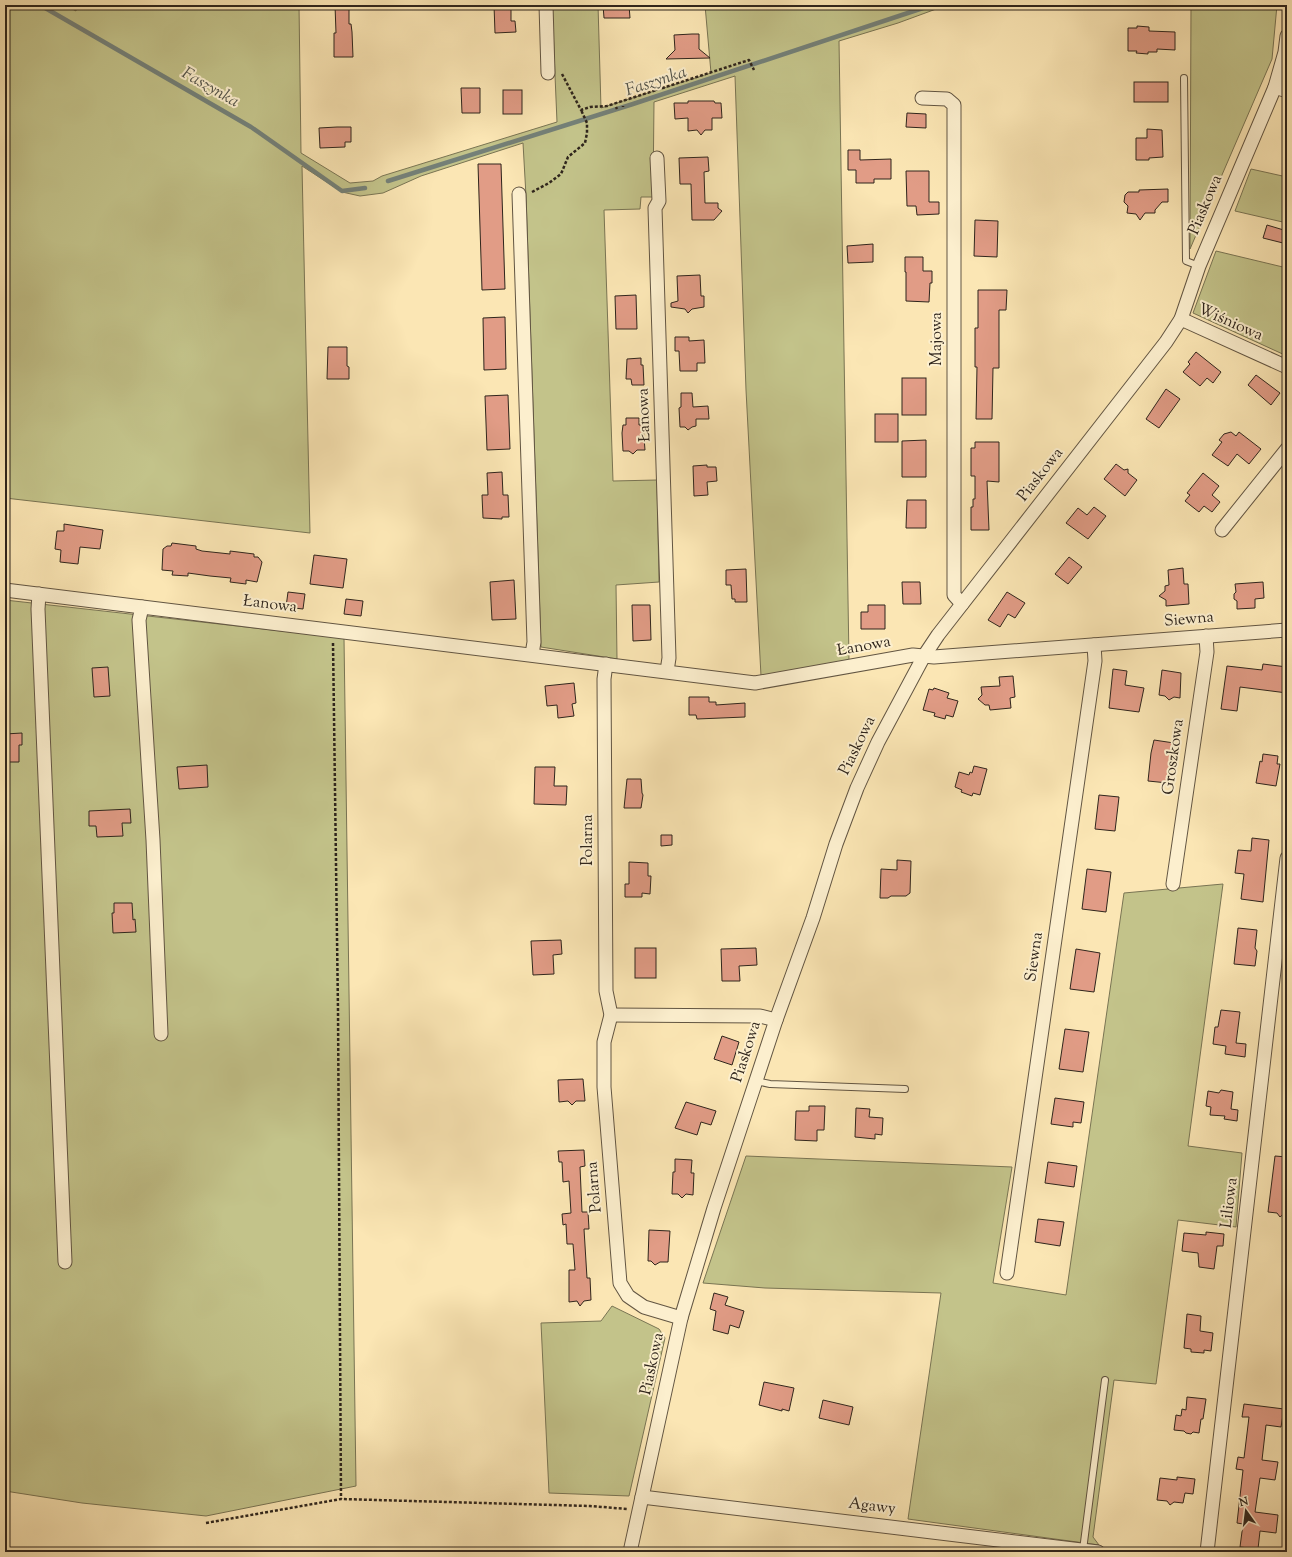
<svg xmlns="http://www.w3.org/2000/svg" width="1292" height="1557" font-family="'Sorts Mill Goudy',serif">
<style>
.green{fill:#c3c38a;stroke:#797453}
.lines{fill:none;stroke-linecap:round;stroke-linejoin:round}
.stream{stroke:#748078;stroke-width:4.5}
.building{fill:#e19c86;stroke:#2f251c}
.lane-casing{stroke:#625542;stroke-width:8}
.street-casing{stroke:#625542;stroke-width:15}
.path{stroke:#2f251c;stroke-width:2.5;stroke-dasharray:3 2;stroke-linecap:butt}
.lane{stroke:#fcefce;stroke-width:6}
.street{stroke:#fcefce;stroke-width:13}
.labels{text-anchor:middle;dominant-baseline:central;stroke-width:4;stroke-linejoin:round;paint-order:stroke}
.street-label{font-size:16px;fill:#2f251c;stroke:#fcefce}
.water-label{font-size:17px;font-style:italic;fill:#52534a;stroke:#fcefce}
</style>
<rect width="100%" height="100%" fill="#fbe6b4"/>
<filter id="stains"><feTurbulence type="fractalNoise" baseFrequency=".005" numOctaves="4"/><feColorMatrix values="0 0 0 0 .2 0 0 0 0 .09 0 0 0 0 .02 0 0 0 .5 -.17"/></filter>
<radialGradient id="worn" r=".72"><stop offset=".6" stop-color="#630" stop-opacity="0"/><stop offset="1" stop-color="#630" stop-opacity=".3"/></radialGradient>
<g class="green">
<polygon points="5,5 65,5 76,11 76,5 299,5 301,153 350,183 373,181 382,176 557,122 552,5 598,5 601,108 711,73 705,5 947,5 898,23 839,41 849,661 761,676 746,390 735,76 654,102 653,197 641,197 640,209 604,210 613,481 657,480 659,582 616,585 617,659 541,647 526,196 523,143 421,176 383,193 360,196 342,192 302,166 310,533 5,498"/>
<polygon points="1191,5 1277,5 1272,59 1190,249"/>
<polygon points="1251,169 1287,177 1287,223 1235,211"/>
<polygon points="1216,251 1287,268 1287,356 1193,313"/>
<polygon points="5,600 344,638 356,1486 206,1516 82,1503 5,1491"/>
<polygon points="1223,884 1188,1146 1242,1153 1236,1227 1178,1220 1156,1384 1114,1380 1093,1537 1099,1545 908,1519 941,1293 765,1288 703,1283 746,1156 1012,1167 993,1283 1066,1295 1124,893"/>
<polygon points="612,1306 659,1329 665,1338 629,1496 549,1493 541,1323 601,1321"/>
</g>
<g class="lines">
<g class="stream">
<polyline points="40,5 251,127 342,191 365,188"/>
<polyline points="388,181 633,104 932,5"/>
</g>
</g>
<g class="building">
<polygon points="335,5 349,5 349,24 351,24 352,32 353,57 334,57 334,33 336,33"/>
<polygon points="494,5 511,5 511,21 515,21 516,32 495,33"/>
<polygon points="603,5 629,5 630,18 604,18"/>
<polygon points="1137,26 1149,27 1149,31 1175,32 1175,50 1157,49 1157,52 1148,52 1148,54 1136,53 1137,51 1128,51 1128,28 1137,28"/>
<polygon points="692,34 699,34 699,49 710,58 666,59 675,50 674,35"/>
<rect x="1134" y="82" width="34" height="20"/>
<polygon points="461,88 480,88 480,113 462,113"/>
<rect x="503" y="90" width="19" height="24"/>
<polygon points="688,101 714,101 715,103 721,103 722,118 712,118 712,130 705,130 701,135 697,130 688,131 688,118 675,119 674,103 688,103"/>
<polygon points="907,113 926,114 926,128 906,127"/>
<polygon points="337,127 351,127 351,142 345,142 345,147 320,148 319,128"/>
<polygon points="1147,129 1162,130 1163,157 1149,158 1149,160 1136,160 1136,138 1147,138"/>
<polygon points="848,150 860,150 860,160 891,159 891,179 874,179 874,183 856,183 856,170 848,170"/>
<polygon points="708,157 709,171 704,172 705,203 718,203 718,208 722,211 714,220 692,220 691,184 680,184 679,158"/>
<polygon points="478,164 501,164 505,289 482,290"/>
<polygon points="906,171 929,171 929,202 939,202 939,214 917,215 916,206 907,206"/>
<polygon points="1168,189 1168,202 1162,202 1155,210 1155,213 1145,213 1140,220 1136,214 1127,213 1128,206 1124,202 1125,195 1128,192 1139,192 1139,190"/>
<polygon points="975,220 998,221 997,257 974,256"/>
<polygon points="1267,225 1287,231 1287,244 1263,238"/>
<polygon points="873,244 873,262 848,263 847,246"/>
<polygon points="905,257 923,257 923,271 932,271 932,283 930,283 929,302 906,301 906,272 905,272"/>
<polygon points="700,275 701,296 704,296 704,307 692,309 688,313 685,309 671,307 671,303 678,301 677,276"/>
<polygon points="978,290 1007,290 1006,310 999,310 999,368 993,368 992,419 976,419 977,367 975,367 975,328 978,328"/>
<polygon points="636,295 637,329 616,329 615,296"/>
<polygon points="505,317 506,369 484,370 483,318"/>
<polygon points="675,337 689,337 689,341 704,340 705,363 697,363 697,371 680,371 679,351 675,351"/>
<polygon points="328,347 347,347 347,366 349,367 349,379 327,379"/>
<polygon points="1196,352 1221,372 1213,383 1207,378 1200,386 1183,372 1190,364 1188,362"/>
<polygon points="641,358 641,365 643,365 644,385 632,385 631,379 626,379 627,359"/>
<polygon points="1256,375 1280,393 1271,405 1248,385"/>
<rect x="902" y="378" width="24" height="37"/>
<polygon points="1166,389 1180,399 1159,428 1146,419"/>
<polygon points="681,393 692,393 693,407 708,406 709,419 696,419 696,426 692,427 688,430 685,427 680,427 679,408 681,407"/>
<polygon points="508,395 510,449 487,450 485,396"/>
<rect x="875" y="414" width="23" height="28"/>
<polygon points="626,418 639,418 639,425 643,425 645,450 637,450 633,454 629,451 623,451 622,433 623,425 626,425"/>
<polygon points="1231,432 1236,436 1239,432 1261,449 1249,464 1237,454 1228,466 1212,455 1222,442 1219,440 1224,434"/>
<polygon points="926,440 926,477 902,477 902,441"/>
<polygon points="975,442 999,442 999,482 987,481 989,530 971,530 971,507 973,507 973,499 975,499 975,476 971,476 971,448 975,448"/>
<polygon points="1116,464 1124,470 1128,469 1128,473 1137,480 1125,496 1104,479"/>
<polygon points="707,465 707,467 716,467 717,481 707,482 708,495 694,496 693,466"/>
<polygon points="502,472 503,495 508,495 509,517 502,517 502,519 483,518 482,495 488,495 487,473"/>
<polygon points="1203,473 1219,486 1212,495 1220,502 1212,512 1204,506 1199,512 1185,501 1190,495 1187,493"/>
<polygon points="907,500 926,500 926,528 906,528"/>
<polygon points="1094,507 1106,516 1088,539 1066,523 1078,508 1087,515"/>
<polygon points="64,524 103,530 100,549 80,547 78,564 60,562 61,550 55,549 57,531 64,531"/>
<polygon points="172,543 196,546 196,549 202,551 230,554 230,551 254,554 254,557 258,557 262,562 257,582 246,580 246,584 230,582 231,578 210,576 188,573 188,576 172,575 173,571 162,570 163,549 167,546 171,546"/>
<polygon points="314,555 347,559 343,588 310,584"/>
<polygon points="1069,557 1082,567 1068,584 1055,574"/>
<polygon points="1183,568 1184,584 1188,584 1189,604 1166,606 1166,600 1159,596 1165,591 1165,586 1169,585 1168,570"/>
<polygon points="746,569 747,602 735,602 735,599 732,599 731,585 726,585 726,570"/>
<polygon points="514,580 516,619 492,620 490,582"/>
<polygon points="902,582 920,582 921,604 903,604"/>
<polygon points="1263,582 1264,598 1255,599 1255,608 1237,609 1237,601 1234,599 1234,594 1236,592 1235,584"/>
<polygon points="288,592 305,594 303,609 286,607"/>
<polygon points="1007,592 1025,603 1015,618 1008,614 1000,627 988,620"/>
<polygon points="346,599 363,601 361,616 344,614"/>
<polygon points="632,605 650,605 651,640 633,641"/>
<polygon points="868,605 885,605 885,629 861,629 861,612 868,612"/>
<polygon points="1263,664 1287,667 1287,693 1240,687 1237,711 1221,709 1227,666 1262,670"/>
<polygon points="108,667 110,696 94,697 92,668"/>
<polygon points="1113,669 1127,671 1125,685 1144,688 1139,712 1109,708"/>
<polygon points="1162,670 1181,673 1180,698 1174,697 1169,700 1165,696 1159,695"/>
<polygon points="1013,676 1015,697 1010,698 1011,708 990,710 989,705 985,705 978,699 982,695 981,687 1000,686 999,677"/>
<polygon points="574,683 576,703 572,704 574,716 558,718 557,705 547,706 545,686"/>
<polygon points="934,688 949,693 947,698 958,701 953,717 946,715 945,719 934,716 935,713 923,710 929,689 933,690"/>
<polygon points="689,697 709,697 709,702 716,702 716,705 745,703 745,717 697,719 696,715 689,715"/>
<polygon points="22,733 22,745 19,745 19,762 5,762 5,734"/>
<polygon points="1154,740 1174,743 1168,783 1148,781 1151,753"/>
<polygon points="1263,754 1278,756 1277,764 1280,764 1276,786 1256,783 1260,761 1262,762"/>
<polygon points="207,765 208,787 179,789 177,767"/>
<polygon points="974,766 987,769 980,795 973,793 972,796 961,792 962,790 955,787 959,772 969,775 970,772 972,773"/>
<polygon points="535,767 555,767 554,786 567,786 566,805 534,804"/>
<polygon points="627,779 641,779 642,793 643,795 641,808 624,808"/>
<polygon points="1099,795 1119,797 1115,831 1095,829"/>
<polygon points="130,809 131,823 122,823 123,836 97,837 96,826 89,826 89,811"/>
<polygon points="661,835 672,835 672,845 661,846"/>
<polygon points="1252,838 1269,840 1263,902 1241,899 1244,874 1235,873 1238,850 1251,851"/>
<polygon points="897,860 911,861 910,893 906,896 891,896 888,898 880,898 881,869 897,870"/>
<polygon points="629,862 648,863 648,876 651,876 650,894 642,893 642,897 625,897 625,884 629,884"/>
<polygon points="1087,869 1111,872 1106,912 1082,909"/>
<polygon points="114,903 132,903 133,920 135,919 136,932 113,933 112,913 114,913"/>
<polygon points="1238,928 1257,930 1255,948 1257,951 1255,966 1234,964"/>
<polygon points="561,940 562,954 553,955 554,974 533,975 531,941"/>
<rect x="635" y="948" width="21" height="30"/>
<polygon points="756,948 757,965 739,966 740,981 722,981 721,949"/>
<polygon points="1076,949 1100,953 1094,992 1070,989"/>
<polygon points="1221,1010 1240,1012 1236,1043 1246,1044 1245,1057 1225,1054 1226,1046 1213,1044 1215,1027 1218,1027"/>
<polygon points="1065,1029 1089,1032 1083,1072 1059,1069"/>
<polygon points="722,1036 739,1042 732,1065 714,1059"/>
<polygon points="583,1079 585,1101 576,1101 572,1105 568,1101 559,1102 558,1080"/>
<polygon points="1221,1090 1233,1092 1231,1109 1238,1110 1237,1121 1224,1119 1225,1116 1210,1115 1211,1107 1206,1106 1208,1091 1219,1093"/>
<polygon points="1055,1098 1084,1102 1081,1123 1073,1122 1073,1127 1051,1124"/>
<polygon points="686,1102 716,1111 711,1125 701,1122 697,1135 675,1128"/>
<polygon points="809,1106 825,1106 824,1130 817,1130 817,1141 795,1140 796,1111 809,1111"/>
<polygon points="856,1108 870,1109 869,1117 883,1118 882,1135 875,1134 875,1139 855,1137"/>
<polygon points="584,1150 585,1166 580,1167 582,1212 588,1212 589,1229 584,1229 587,1278 590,1278 591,1300 584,1301 580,1306 577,1301 569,1302 569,1270 575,1270 573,1244 567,1244 566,1224 563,1225 562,1214 571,1213 569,1181 563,1182 562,1162 559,1162 558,1151"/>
<polygon points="1275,1156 1287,1157 1287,1211 1280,1217 1277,1213 1268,1212"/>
<polygon points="675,1159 692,1160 691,1173 694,1173 693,1195 686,1194 682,1198 678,1194 672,1194 673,1172 675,1172"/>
<polygon points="1048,1162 1077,1166 1074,1187 1045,1183"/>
<polygon points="1038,1219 1064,1222 1060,1246 1035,1242"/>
<polygon points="649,1230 670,1231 668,1262 660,1262 655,1265 651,1261 648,1261"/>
<polygon points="1206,1232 1224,1234 1223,1246 1217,1246 1214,1269 1199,1267 1198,1253 1182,1251 1184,1233 1206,1235"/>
<polygon points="714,1293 728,1297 725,1305 744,1311 739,1328 730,1325 728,1334 713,1330 716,1311 710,1309"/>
<polygon points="1187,1314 1201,1316 1200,1331 1213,1333 1211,1351 1204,1350 1204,1353 1191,1352 1191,1349 1184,1348"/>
<polygon points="764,1382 794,1388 789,1411 782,1409 782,1411 759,1405"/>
<polygon points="1187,1397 1206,1399 1203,1419 1201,1419 1199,1433 1193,1432 1191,1434 1186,1433 1184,1431 1174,1430 1176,1415 1181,1416 1182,1409 1186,1410"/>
<polygon points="823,1400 853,1407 849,1425 819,1418"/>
<polygon points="1244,1404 1284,1409 1281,1427 1266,1425 1262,1460 1278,1462 1275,1480 1260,1478 1255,1512 1278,1515 1276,1533 1260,1531 1258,1549 1240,1547 1243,1524 1237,1523 1243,1470 1236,1469 1238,1457 1244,1458 1249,1417 1242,1417"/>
<polygon points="1177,1477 1195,1479 1193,1494 1185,1493 1183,1503 1174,1502 1170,1505 1167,1501 1157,1500 1160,1478 1177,1480"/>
</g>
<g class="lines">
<defs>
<g id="lane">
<polyline points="1184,78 1186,261 1199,266"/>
<polyline points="756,1081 770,1084 905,1089"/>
<polyline points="1083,1550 1105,1380"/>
</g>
<g id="street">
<polyline points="546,5 548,73"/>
<polyline points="1275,87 1287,91"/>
<polyline points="922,98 947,99 954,105 954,595 962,604"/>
<polyline points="657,158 659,201 655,208 669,658 667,671"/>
<polyline points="519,194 534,642 532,654"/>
<polyline points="1181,319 1287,367"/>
<polyline points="1222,530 1287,449"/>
<polyline points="5,590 755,683 913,655 934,657 1287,630"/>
<polyline points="39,594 38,609 65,1262"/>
<polyline points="142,607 139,620 153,840 161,1034"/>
<polyline points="606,664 604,679 606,991 611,1015 604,1042 604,1087 620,1283 628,1296 644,1307 681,1318"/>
<polyline points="1173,884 1207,652 1206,636"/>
<polyline points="611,1015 760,1016 776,1020"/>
<polyline points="1007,1273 1095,661 1094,645"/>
<polyline points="642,1497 1098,1552"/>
<polyline points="630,1552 681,1318 714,1208 776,1020 813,918 836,844 857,788 878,742 924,656 938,635 1166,342 1181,319 1199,266 1275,87 1285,52 1287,36"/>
<polyline points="1207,1552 1287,858"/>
</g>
</defs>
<use href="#lane" class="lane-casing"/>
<use href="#street" class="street-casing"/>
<g class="path">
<polyline points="562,74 581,110 590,107 607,106 749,60 754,70"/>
<polyline points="623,106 623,107"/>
<polyline points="616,107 617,109"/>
<polyline points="532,192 549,183 561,174 568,157 585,143 587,133 587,123 581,110"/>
<polyline points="333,643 338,1010 341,1499"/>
<polyline points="206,1523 341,1499 590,1506 627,1509"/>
</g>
<use href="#lane" class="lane"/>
<use href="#street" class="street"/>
</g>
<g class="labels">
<g class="street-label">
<text transform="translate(1206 205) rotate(-67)">Piaskowa</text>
<text transform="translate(1230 323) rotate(24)">Wiśniowa</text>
<text transform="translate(937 339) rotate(-90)">Majowa</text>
<text transform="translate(645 415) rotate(-92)">Łanowa</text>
<text transform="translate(1041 475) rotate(-52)">Piaskowa</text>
<text transform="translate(270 605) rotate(7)">Łanowa</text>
<text transform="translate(1189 620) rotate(-5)">Siewna</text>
<text transform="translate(864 647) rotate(-10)">Łanowa</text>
<text transform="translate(858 746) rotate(-64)">Piaskowa</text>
<text transform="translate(1174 757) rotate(-82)">Groszkowa</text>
<text transform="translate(588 840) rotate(-90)">Polarna</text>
<text transform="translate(1035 957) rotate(-82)">Siewna</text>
<text transform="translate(747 1052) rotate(-72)">Piaskowa</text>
<text transform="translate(595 1187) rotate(-95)">Polarna</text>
<text transform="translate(1230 1203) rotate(-83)">Liliowa</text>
<text transform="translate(653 1364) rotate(-78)">Piaskowa</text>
<text transform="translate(872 1507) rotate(7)">Agawy</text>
</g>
<g class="water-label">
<text transform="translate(656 82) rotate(-18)">Faszynka</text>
<text transform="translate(210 88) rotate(30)">Faszynka</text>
</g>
</g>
<rect width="1292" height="1557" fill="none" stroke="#fbe6b4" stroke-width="20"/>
<rect x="6" y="6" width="1280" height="1545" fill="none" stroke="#2f251c" stroke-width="2"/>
<rect x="10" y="10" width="1272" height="1537" fill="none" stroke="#2f251c"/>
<g transform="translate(1246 1511) rotate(346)" stroke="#fcefce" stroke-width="3" paint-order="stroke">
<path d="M0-3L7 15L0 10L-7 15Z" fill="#2f251c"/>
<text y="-6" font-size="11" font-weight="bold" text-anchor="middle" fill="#2f251c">N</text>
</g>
<rect width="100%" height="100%" filter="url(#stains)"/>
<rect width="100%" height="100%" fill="url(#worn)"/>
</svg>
